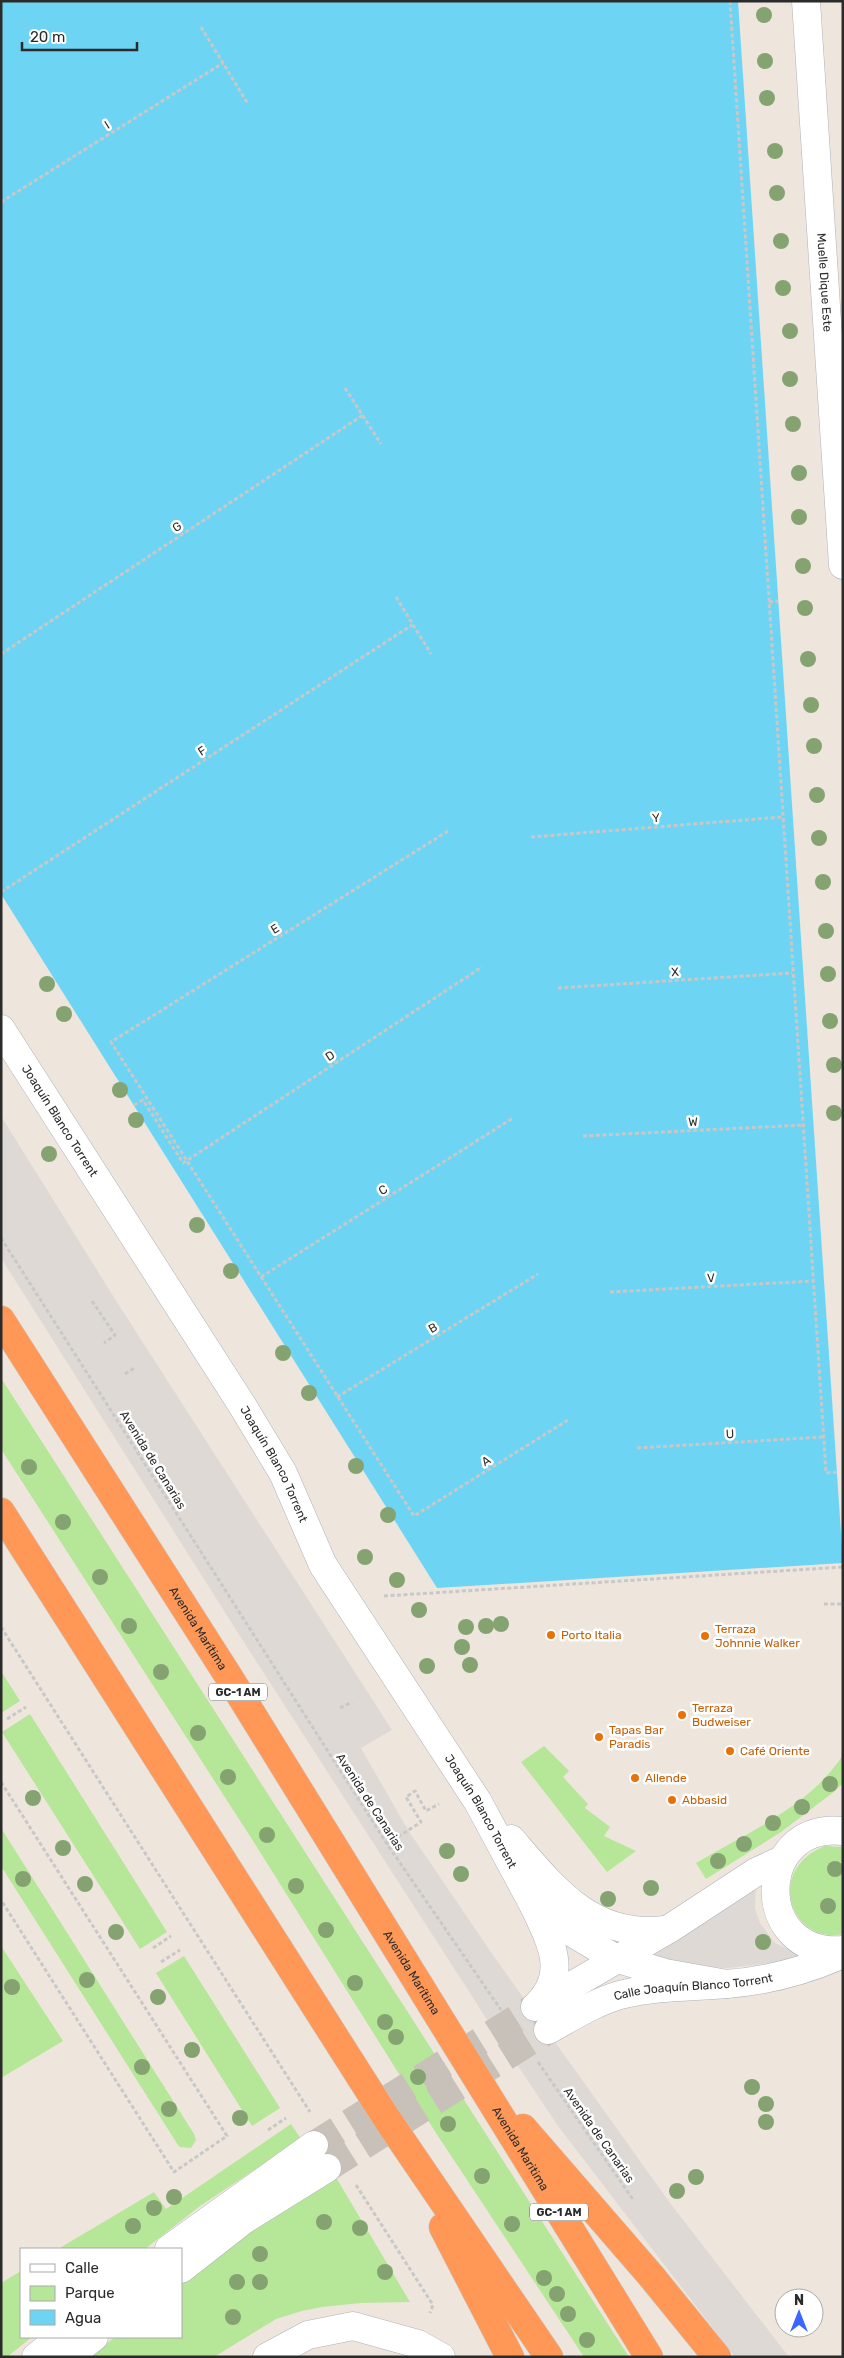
<svg xmlns="http://www.w3.org/2000/svg" width="844" height="2358" font-family="Rubik,sans-serif">
<style>
.green{fill:#b6e698}
.plaza{fill:#ded9d4}
.water{fill:#6dd5f3}
.lines{fill:none;stroke-linecap:round;stroke-linejoin:round}
.minor-tunnel{stroke:#c7c1b9;stroke-width:28;stroke-dasharray:28 14;stroke-linecap:butt}
.minor-casing{stroke:#adb1bb;stroke-width:29}
.highway-casing{stroke:#c8c8c8;stroke-width:29}
.path{stroke:#c8c8c8;stroke-width:3;stroke-dasharray:4 2.5;stroke-linecap:butt}
.minor{stroke:#fff;stroke-width:28}
.highway{stroke:#ff9857;stroke-width:28}
.tree{fill:#84a371}
.food-dot{fill:#e8710a;stroke:#fff;stroke-width:2}
.labels{text-anchor:middle;dominant-baseline:central;stroke-width:5;stroke-linejoin:round;paint-order:stroke}
.shield{fill:#fff;stroke:#6b6b6b;stroke-width:1}
.shield-label{font-size:11px;font-weight:bold;fill:#2b2b2b}
.street-label{font-size:12px;fill:#2b2b2b;stroke:#fff}
.food-label{font-size:12px;fill:#c56008;stroke:#fff;text-anchor:start}
</style>
<rect width="100%" height="100%" fill="#eee6dd"/>
<g class="green">
<polygon points="1,1378 629,2357 584,2357 436,2133 255,1844 1,1449"/>
<polygon points="1,1671 20,1701 1,1713"/>
<polygon points="30,1714 167,1932 140,1949 2,1732"/>
<polygon points="544,1746 569,1771 563,1777 588,1804 585,1808 610,1827 604,1836 636,1851 607,1872 521,1762"/>
<path d="M 843,1755 L 843,1783 L 835,1791 L 781,1832 L 706,1879 L 696,1863 C 747,1833 810,1806 843,1755 Z"/>
<polygon points="1,1828 194,2134 196,2140 191,2148 180,2147 178,2145 1,1866"/>
<path d="M 825,1846 L 843,1847 L 843,1934 C 791,1945 764,1870 825,1846 Z"/>
<polygon points="1,1946 63,2041 1,2078"/>
<polygon points="184,1956 280,2108 252,2126 156,1973"/>
<polygon points="291,2124 301,2139 200,2206 145,2249 58,2249 154,2192 166,2209"/>
<polygon points="334,2174 410,2302 361,2303 322,2307 302,2311 276,2319 214,2357 90,2357 115,2337 181,2337 181,2282 231,2242"/>
<polygon points="21,2271 21,2337 32,2337 7,2357 1,2357 1,2283"/>
</g>
<g class="plaza">
<polygon points="1,1116 115,1299 392,1730 361,1748 408,1830 495,1958 670,2203 789,2357 735,2357 558,2126 486,2018 245,1644 1,1258"/>
<polygon points="756,1881 755,1909 760,1923 775,1943 800,1955 790,1960 778,1962 728,1968 700,1967 640,1955"/>
</g>
<polygon class="water" points="1,1 738,1 843,1563 437,1588 1,894"/>
<g class="lines">
<g class="minor-tunnel">
<polyline points="314,2145 535,2007"/>
<polyline points="327,2168 548,2030"/>
</g>
<defs>
<g id="minor">
<path id="s1" d="M 806,1 L 843,565"/>
<path id="s2" d="M 1,1029 L 242,1405 L 283,1473 L 323,1565 L 478,1802 L 534,1906 L 552,1921 L 615,1958 L 665,1973 L 727,1984"/>
<path d="M 843,1831 C 753,1822 753,1958 843,1950"/>
<path d="M 511,1839 C 554,1889 592,1939 665,1930"/>
<path d="M 534,1906 C 550,1941 569,1972 538,2004"/>
<polyline points="535,2007 669,1929 756,1872 782,1860"/>
<path id="s3" d="M 548,2030 C 570,2018 595,2002 620,1995 C 655,1986 690,1987 726,1984 C 767,1981 805,1971 843,1954"/>
<polyline points="169,2249 314,2145"/>
<polyline points="181,2269 245,2219 327,2168"/>
<polyline points="36,2357 61,2337"/>
<polyline points="68,2357 94,2337"/>
<polyline points="267,2357 308,2335 353,2326 418,2344 441,2357"/>
</g>
<g id="highway">
<path id="s4" d="M 1,1320 L 229,1677 L 649,2357"/>
<polyline points="1,1512 387,2119 549,2357"/>
<polyline points="523,2128 652,2277 717,2357"/>
<polyline points="443,2227 510,2357"/>
</g>
</defs>
<use href="#minor" class="minor-casing"/>
<use href="#highway" class="highway-casing"/>
<g class="path">
<polyline points="730,1 826,1473 837,1472"/>
<polyline points="201,27 248,104"/>
<polyline points="1,202 223,63"/>
<polyline points="345,388 381,444"/>
<polyline points="396,597 431,654"/>
<polyline points="769,602 778,601"/>
<polyline points="1,654 363,415"/>
<polyline points="448,831 111,1042 414,1516 568,1420"/>
<polyline points="531,837 782,817"/>
<polyline points="1,892 412,625"/>
<polyline points="558,988 792,973"/>
<polyline points="134,1105 143,1100 183,1163 482,967"/>
<polyline points="583,1136 804,1125"/>
<polyline points="1,1238 387,1844 501,2010"/>
<polyline points="261,1277 513,1118"/>
<polyline points="610,1292 813,1281"/>
<polyline points="92,1301 115,1335 104,1343"/>
<polyline points="125,1374 136,1367"/>
<polyline points="337,1397 538,1274"/>
<polyline points="637,1448 824,1437"/>
<polyline points="384,1596 843,1567"/>
<polyline points="824,1604 843,1604"/>
<polyline points="1,1627 310,2112"/>
<polyline points="340,1708 352,1702"/>
<polyline points="7,1719 26,1707"/>
<polyline points="1,1782 227,2136 174,2172 1,1900"/>
<polyline points="387,1844 421,1822 406,1797 415,1791 426,1811 439,1804"/>
<polyline points="153,1948 171,1936"/>
<polyline points="161,1962 180,1950"/>
<polyline points="538,2062 634,2201"/>
<polyline points="268,2130 286,2118"/>
<polyline points="356,2185 433,2305 430,2313"/>
</g>
<use href="#minor" class="minor"/>
<use href="#highway" class="highway"/>
</g>
<g class="tree">
<circle cx="764" cy="15" r="8"/>
<circle cx="765" cy="61" r="8"/>
<circle cx="767" cy="98" r="8"/>
<circle cx="775" cy="151" r="8"/>
<circle cx="777" cy="193" r="8"/>
<circle cx="781" cy="241" r="8"/>
<circle cx="783" cy="288" r="8"/>
<circle cx="790" cy="331" r="8"/>
<circle cx="790" cy="379" r="8"/>
<circle cx="793" cy="424" r="8"/>
<circle cx="799" cy="473" r="8"/>
<circle cx="799" cy="517" r="8"/>
<circle cx="803" cy="566" r="8"/>
<circle cx="805" cy="608" r="8"/>
<circle cx="808" cy="659" r="8"/>
<circle cx="811" cy="705" r="8"/>
<circle cx="814" cy="746" r="8"/>
<circle cx="817" cy="795" r="8"/>
<circle cx="819" cy="838" r="8"/>
<circle cx="823" cy="882" r="8"/>
<circle cx="826" cy="931" r="8"/>
<circle cx="828" cy="974" r="8"/>
<circle cx="47" cy="984" r="8"/>
<circle cx="64" cy="1014" r="8"/>
<circle cx="830" cy="1021" r="8"/>
<circle cx="834" cy="1065" r="8"/>
<circle cx="120" cy="1090" r="8"/>
<circle cx="834" cy="1113" r="8"/>
<circle cx="136" cy="1120" r="8"/>
<circle cx="49" cy="1154" r="8"/>
<circle cx="197" cy="1225" r="8"/>
<circle cx="231" cy="1271" r="8"/>
<circle cx="283" cy="1353" r="8"/>
<circle cx="309" cy="1393" r="8"/>
<circle cx="356" cy="1466" r="8"/>
<circle cx="29" cy="1467" r="8"/>
<circle cx="388" cy="1515" r="8"/>
<circle cx="63" cy="1522" r="8"/>
<circle cx="365" cy="1557" r="8"/>
<circle cx="100" cy="1577" r="8"/>
<circle cx="397" cy="1580" r="8"/>
<circle cx="419" cy="1610" r="8"/>
<circle cx="501" cy="1624" r="8"/>
<circle cx="129" cy="1626" r="8"/>
<circle cx="486" cy="1626" r="8"/>
<circle cx="466" cy="1627" r="8"/>
<circle cx="462" cy="1647" r="8"/>
<circle cx="470" cy="1665" r="8"/>
<circle cx="427" cy="1666" r="8"/>
<circle cx="161" cy="1672" r="8"/>
<circle cx="198" cy="1733" r="8"/>
<circle cx="228" cy="1777" r="8"/>
<circle cx="830" cy="1784" r="8"/>
<circle cx="33" cy="1798" r="8"/>
<circle cx="802" cy="1807" r="8"/>
<circle cx="773" cy="1823" r="8"/>
<circle cx="267" cy="1835" r="8"/>
<circle cx="744" cy="1844" r="8"/>
<circle cx="63" cy="1848" r="8"/>
<circle cx="447" cy="1851" r="8"/>
<circle cx="718" cy="1861" r="8"/>
<circle cx="835" cy="1869" r="8"/>
<circle cx="461" cy="1874" r="8"/>
<circle cx="23" cy="1879" r="8"/>
<circle cx="85" cy="1884" r="8"/>
<circle cx="296" cy="1886" r="8"/>
<circle cx="651" cy="1888" r="8"/>
<circle cx="608" cy="1899" r="8"/>
<circle cx="828" cy="1906" r="8"/>
<circle cx="326" cy="1930" r="8"/>
<circle cx="116" cy="1932" r="8"/>
<circle cx="763" cy="1942" r="8"/>
<circle cx="87" cy="1980" r="8"/>
<circle cx="355" cy="1983" r="8"/>
<circle cx="12" cy="1987" r="8"/>
<circle cx="158" cy="1997" r="8"/>
<circle cx="385" cy="2022" r="8"/>
<circle cx="396" cy="2037" r="8"/>
<circle cx="192" cy="2050" r="8"/>
<circle cx="142" cy="2067" r="8"/>
<circle cx="418" cy="2077" r="8"/>
<circle cx="752" cy="2087" r="8"/>
<circle cx="766" cy="2104" r="8"/>
<circle cx="169" cy="2109" r="8"/>
<circle cx="240" cy="2118" r="8"/>
<circle cx="766" cy="2122" r="8"/>
<circle cx="448" cy="2124" r="8"/>
<circle cx="482" cy="2176" r="8"/>
<circle cx="696" cy="2177" r="8"/>
<circle cx="677" cy="2191" r="8"/>
<circle cx="174" cy="2197" r="8"/>
<circle cx="154" cy="2208" r="8"/>
<circle cx="324" cy="2222" r="8"/>
<circle cx="512" cy="2224" r="8"/>
<circle cx="133" cy="2226" r="8"/>
<circle cx="360" cy="2228" r="8"/>
<circle cx="260" cy="2254" r="8"/>
<circle cx="385" cy="2272" r="8"/>
<circle cx="544" cy="2278" r="8"/>
<circle cx="237" cy="2282" r="8"/>
<circle cx="260" cy="2282" r="8"/>
<circle cx="557" cy="2294" r="8"/>
<circle cx="568" cy="2314" r="8"/>
<circle cx="233" cy="2317" r="8"/>
<circle cx="587" cy="2340" r="8"/>
</g>
<g class="food-dot">
<circle cx="551" cy="1635" r="5"/>
<circle cx="705" cy="1636" r="5"/>
<circle cx="682" cy="1715" r="5"/>
<circle cx="599" cy="1737" r="5"/>
<circle cx="730" cy="1751" r="5"/>
<circle cx="635" cy="1778" r="5"/>
<circle cx="672" cy="1800" r="5"/>
</g>
<g class="labels">
<g class="shield">
<rect x="209" y="1683.5" width="58" height="17" rx="4"/>
<rect x="530" y="2203.5" width="58" height="17" rx="4"/>
</g>
<g class="shield-label">
<text x="238" y="1692">GC-1 AM</text>
<text x="559" y="2212">GC-1 AM</text>
</g>
<g class="street-label">
<text transform="translate(107 125) rotate(-32)">I</text>
<text stroke="none"><textPath href="#s1" startOffset="282">Muelle Dique Este</textPath></text>
<text transform="translate(177 527) rotate(-33)">G</text>
<text transform="translate(202 751) rotate(-33)">F</text>
<text transform="translate(656 818) rotate(-5)">Y</text>
<text transform="translate(275 929) rotate(-32)">E</text>
<text transform="translate(675 972) rotate(-4)">X</text>
<text transform="translate(330 1056) rotate(-33)">D</text>
<text stroke="none"><textPath href="#s2" startOffset="109">Joaquín Blanco Torrent</textPath></text>
<text transform="translate(693 1122) rotate(-3)">W</text>
<text transform="translate(383 1190) rotate(-32)">C</text>
<text transform="translate(711 1278) rotate(-3)">V</text>
<text transform="translate(433 1328) rotate(-31)">B</text>
<text transform="translate(730 1434) rotate(-3)">U</text>
<text transform="translate(153 1460) rotate(58)">Avenida de Canarias</text>
<text transform="translate(486 1461) rotate(-32)">A</text>
<text stroke="none"><textPath href="#s2" startOffset="514">Joaquín Blanco Torrent</textPath></text>
<text stroke="none"><textPath href="#s4" startOffset="366">Avenida Marítima</textPath></text>
<text transform="translate(370 1802) rotate(57)">Avenida de Canarias</text>
<text stroke="none"><textPath href="#s2" startOffset="919">Joaquín Blanco Torrent</textPath></text>
<text stroke="none"><textPath href="#s4" startOffset="771">Avenida Marítima</textPath></text>
<text stroke="none"><textPath href="#s3" startOffset="154">Calle Joaquín Blanco Torrent</textPath></text>
<text transform="translate(599 2135) rotate(55)">Avenida de Canarias</text>
<text stroke="none"><textPath href="#s4" startOffset="978">Avenida Maritima</textPath></text>
</g>
<g class="food-label">
<text x="715" y="1629">Terraza<tspan x="715" dy="14">Johnnie Walker</tspan></text>
<text x="561" y="1635">Porto Italia</text>
<text x="692" y="1708">Terraza<tspan x="692" dy="14">Budweiser</tspan></text>
<text x="609" y="1730">Tapas Bar<tspan x="609" dy="14">Paradis</tspan></text>
<text x="740" y="1751">Café Oriente</text>
<text x="645" y="1778">Allende</text>
<text x="682" y="1800">Abbasid</text>
</g>
</g>
<rect width="844" height="2358" fill="none" stroke="#2b2b2b" stroke-width="5"/>
<rect x="20" y="2248" width="162" height="90" fill="#ffffff" stroke="#aaaaaa"/>
<rect x="30" y="2264" width="25" height="8" fill="#ffffff" stroke="#aaaaaa"/>
<text x="65" y="2273" font-size="15" fill="#2b2b2b">Calle</text>
<rect x="30" y="2286" width="25" height="15" fill="#b6e698" stroke="#aaaaaa"/>
<text x="65" y="2298" font-size="15" fill="#2b2b2b">Parque</text>
<rect x="30" y="2310" width="25" height="15" fill="#6dd5f3" stroke="#aaaaaa"/>
<text x="65" y="2323" font-size="15" fill="#2b2b2b">Agua</text>
<g transform="translate(799 2313)"><circle r="24" fill="#ffffff" stroke="#aaaaaa"/>
<path d="M0-4L9 19L0 12L-9 19Z" fill="#3967ff"/>
<text y="-8" font-size="14" font-weight="bold" text-anchor="middle" fill="#2b2b2b">N</text>
</g>
<path d="M22 42v8h115v-8" fill="none" stroke="#2b2b2b" stroke-width="2.5"/>
<text x="30" y="42" font-size="15" fill="#2b2b2b" stroke="#ffffff" stroke-width="4" paint-order="stroke">20 m</text>
</svg>
